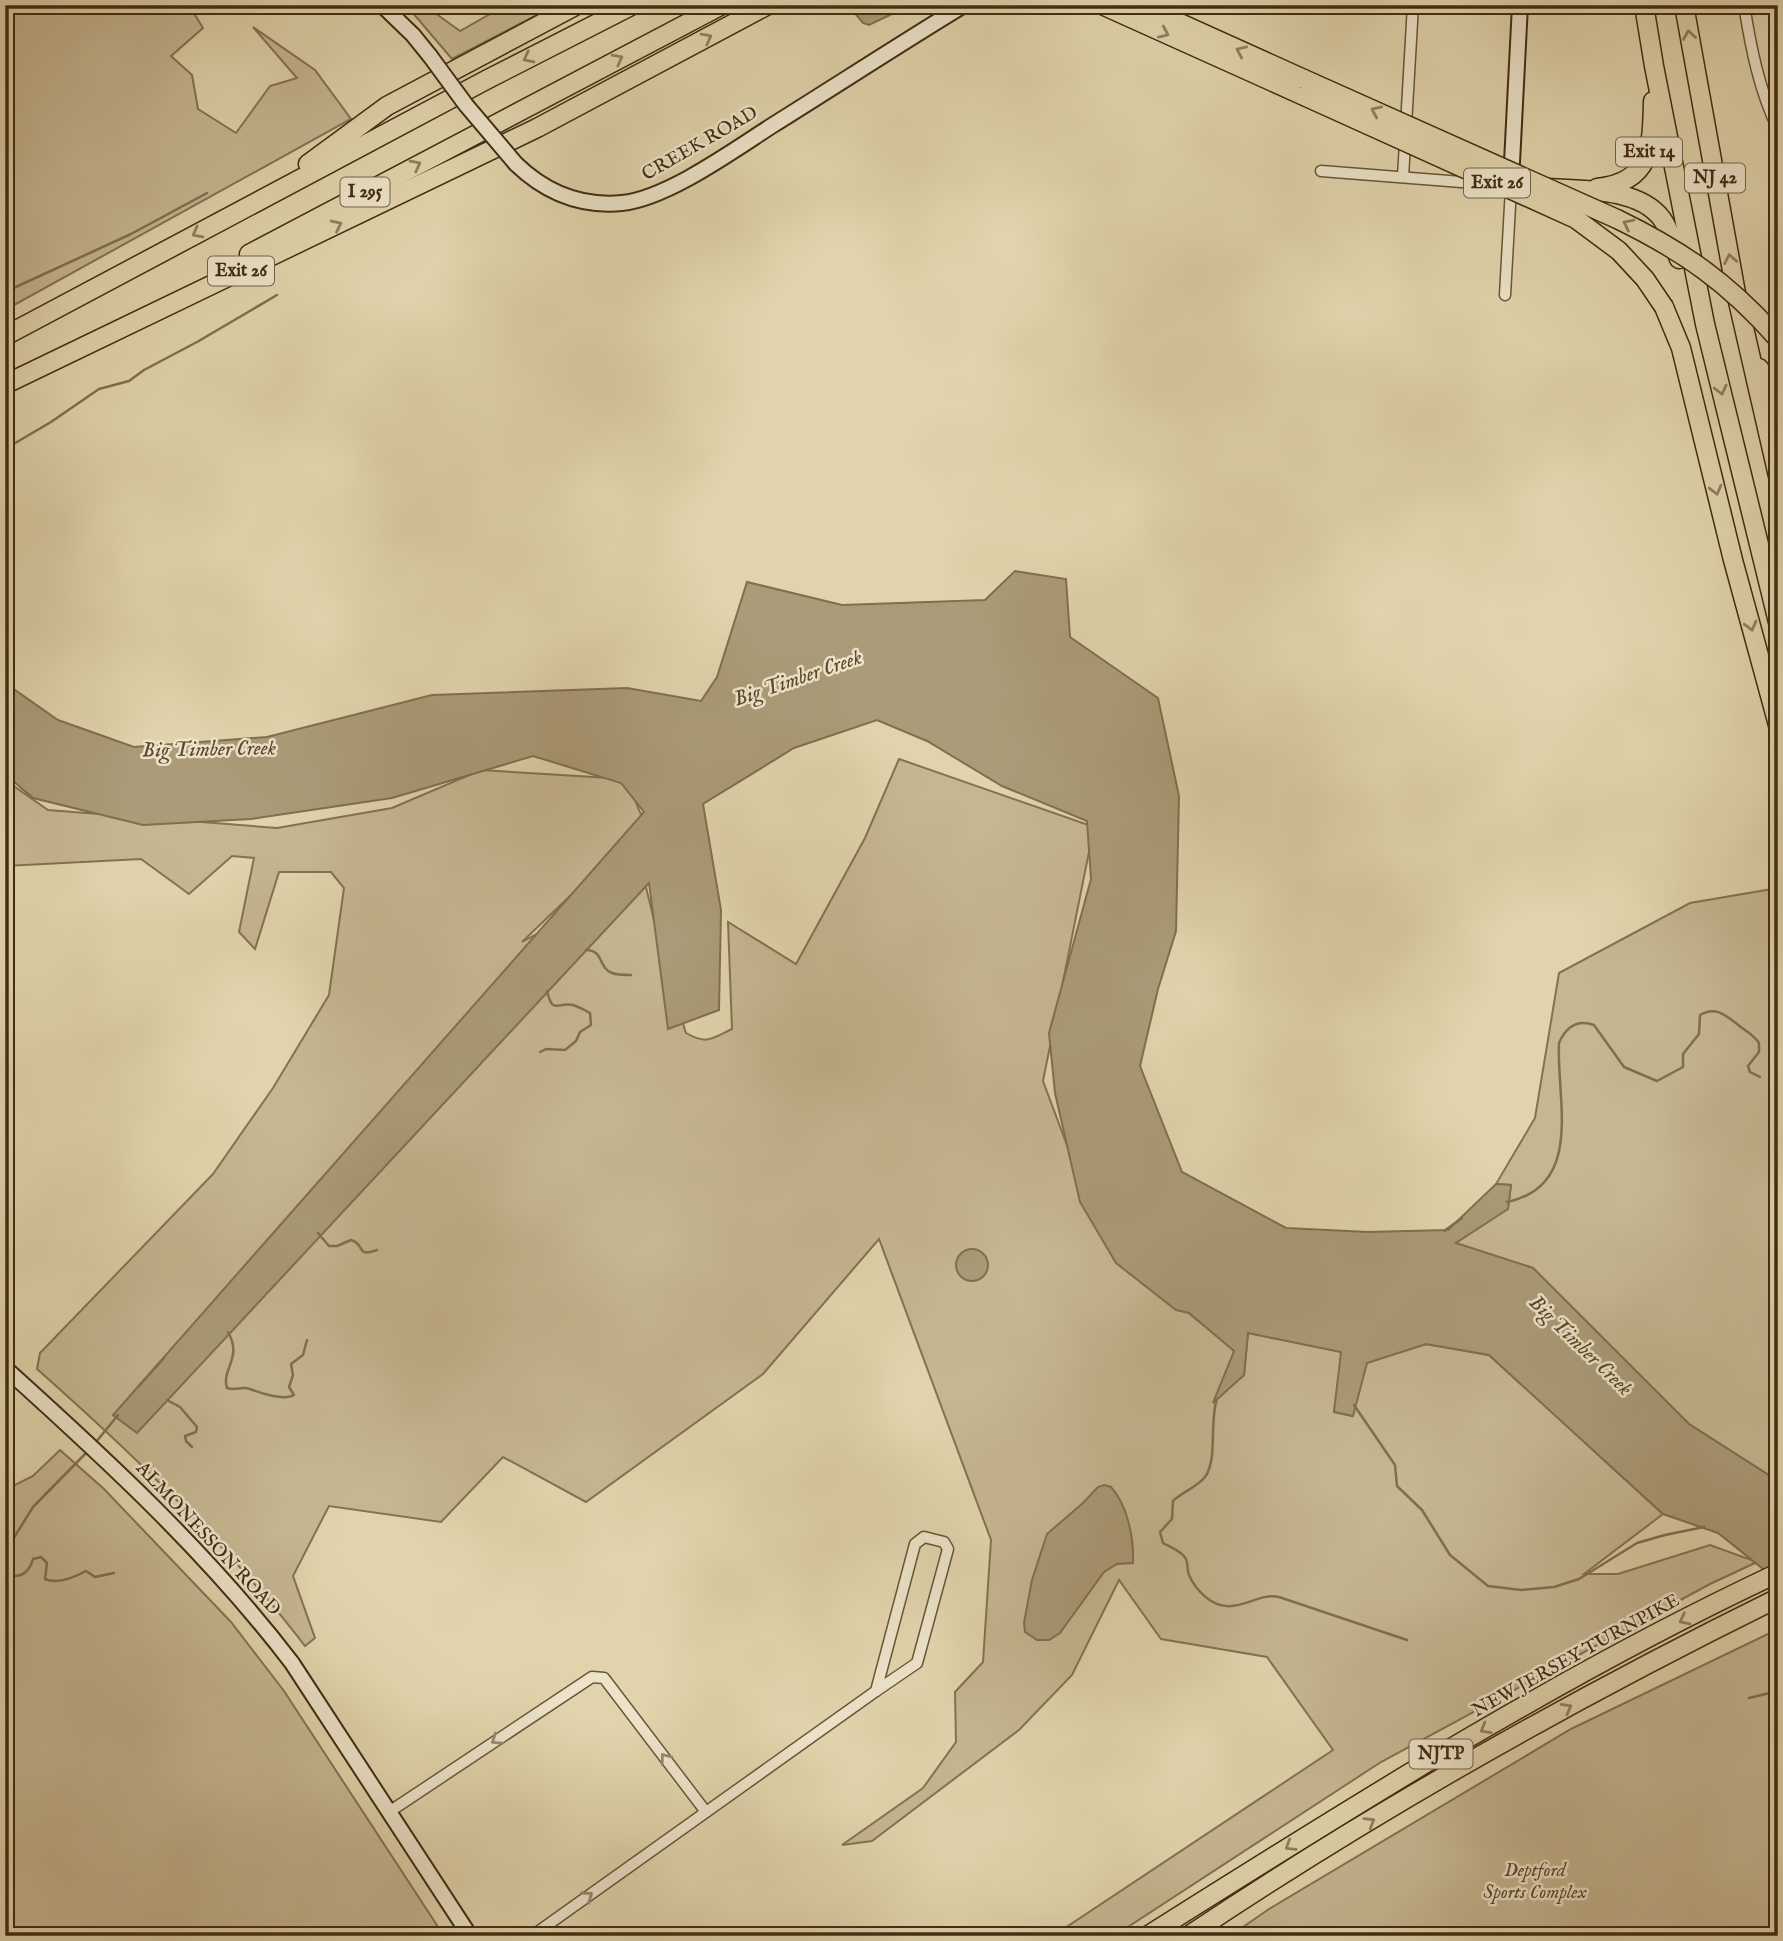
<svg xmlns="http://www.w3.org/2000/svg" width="1783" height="1941" font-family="'IM FELL English',serif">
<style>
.green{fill:#c6b792;stroke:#847252;stroke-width:2}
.water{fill:#ab9b78;stroke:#816f4f;stroke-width:2}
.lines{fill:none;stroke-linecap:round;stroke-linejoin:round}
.stream{stroke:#816f4f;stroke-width:2.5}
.street-casing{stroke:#695638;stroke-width:13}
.secondary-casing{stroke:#412c12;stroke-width:18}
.highway-casing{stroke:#412c12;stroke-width:21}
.street{stroke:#ece3c9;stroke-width:10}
.secondary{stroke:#ece3c9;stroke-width:14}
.highway{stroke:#e1d4ac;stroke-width:18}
.secondary-bridge-casing{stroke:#412c12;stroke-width:18;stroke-linecap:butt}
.highway-bridge-casing{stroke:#412c12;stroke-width:21;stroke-linecap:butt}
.secondary-bridge{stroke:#ece3c9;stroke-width:14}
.highway-bridge{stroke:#e1d4ac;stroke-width:18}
.oneway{stroke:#91805f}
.oneway2{stroke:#96886e}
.labels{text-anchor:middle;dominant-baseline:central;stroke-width:5;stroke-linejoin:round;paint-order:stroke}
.shield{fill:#ece3c9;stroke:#746349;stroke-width:2}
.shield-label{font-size:18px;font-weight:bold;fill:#412c12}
.street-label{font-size:19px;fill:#412c12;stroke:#ece3c9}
.park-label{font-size:19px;font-style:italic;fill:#5c482c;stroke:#ece3c9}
.water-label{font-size:21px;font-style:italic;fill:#5c482c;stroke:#ece3c9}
</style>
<rect width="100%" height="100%" fill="#e1d4ac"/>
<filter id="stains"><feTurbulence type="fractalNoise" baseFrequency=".00286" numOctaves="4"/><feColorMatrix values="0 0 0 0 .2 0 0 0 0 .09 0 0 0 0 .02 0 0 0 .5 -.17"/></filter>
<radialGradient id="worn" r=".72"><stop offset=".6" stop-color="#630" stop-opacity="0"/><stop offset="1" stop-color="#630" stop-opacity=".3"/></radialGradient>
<g class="green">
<polygon points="5,5 189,5 203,28 171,56 192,75 198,109 236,133 270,86 297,78 253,27 315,70 351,119 5,310"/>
<polygon points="406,5 424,5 460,31 506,5 556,5 452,59"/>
<path d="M 899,759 L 1094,827 L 1043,1081 L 1097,1226 L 1189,1313 L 1235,1351 L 1214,1401 L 1244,1375 L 1248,1333 L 1342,1352 L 1334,1412 L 1352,1416 L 1366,1363 L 1426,1344 L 1489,1355 L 1663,1514 L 1584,1574 L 1618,1574 L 1710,1545 L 1757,1562 L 1710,1584 L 1381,1762 L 1114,1936 L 1053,1936 L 1333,1750 L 1267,1657 L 1161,1639 L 1119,1580 L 1072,1675 L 1019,1730 L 872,1841 L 842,1845 L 923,1788 L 956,1742 L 955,1692 L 983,1662 L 991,1540 L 879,1239 L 763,1374 L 586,1502 L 503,1457 L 441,1522 L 329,1506 L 293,1576 L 315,1638 L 305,1646 C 227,1544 133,1454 37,1369 L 40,1353 L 213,1174 L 273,1088 L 329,995 L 344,888 L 331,872 L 279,872 L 255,949 L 239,932 L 254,858 L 232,856 L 189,894 L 141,859 L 5,866 L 5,780 L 48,810 L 277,828 L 392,808 L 481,770 L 626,779 L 645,824 L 522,942 L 643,875 L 666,969 L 686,1033 C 707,1045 711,1039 732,1029 L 728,922 L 796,964 L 865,838 Z"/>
<polygon points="1778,888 1778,1481 1689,1424 1533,1268 1455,1243 1508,1208 1511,1185 1496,1184 1535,1118 1559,973 1690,903"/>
<polygon points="60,1450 104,1489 231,1622 284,1691 444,1936 5,1936 5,1490 33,1476"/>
<polygon points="1778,1629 1778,1936 1230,1936 1269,1909 1571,1729"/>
</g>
<g class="water">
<polygon points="848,5 911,5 869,25 863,23"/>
<polygon points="1015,571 1066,579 1070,637 1158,698 1179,796 1176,931 1158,989 1140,1066 1182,1172 1286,1228 1368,1232 1448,1230 1496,1184 1511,1185 1508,1209 1456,1243 1533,1268 1689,1424 1778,1481 1778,1581 1718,1533 1663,1514 1489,1355 1426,1344 1367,1363 1353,1416 1334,1412 1341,1352 1248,1333 1244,1375 1213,1403 1234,1351 1189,1313 1176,1310 1116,1263 1080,1202 1055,1093 1049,1033 1091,879 1087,821 1002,786 927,741 877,720 794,748 703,804 721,910 719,1010 668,1029 649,883 137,1433 113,1415 644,812 621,783 533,756 392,798 251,819 143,825 33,798 5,774 5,683 58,720 134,747 267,737 432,695 627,688 701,701 717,677 747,582 842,605 985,600"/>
<circle cx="972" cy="1265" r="16"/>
<path d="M 1104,1485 L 1111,1487 C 1128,1506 1134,1539 1133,1563 L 1117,1564 L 1104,1572 L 1060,1633 L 1049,1640 L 1037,1640 L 1025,1632 L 1024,1623 L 1032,1580 L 1047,1534 L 1083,1503 L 1098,1487 Z"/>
</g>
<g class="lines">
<g class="stream">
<polyline points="5,292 131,234 207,193"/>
<polyline points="5,449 51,422 99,389 129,381 144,370 197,342 277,295"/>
<path d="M 586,950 C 604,950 598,968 612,973 C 617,975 625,975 631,975"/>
<path d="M 540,1052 L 546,1049 L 565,1050 L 576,1041 L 580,1032 L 591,1025 L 590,1013 C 585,1010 579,1007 573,1005 C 556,1002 553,1015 547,991"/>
<path d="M 1507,1202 C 1585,1186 1556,1098 1559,1043 C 1566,1027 1577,1019 1594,1025 L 1624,1067 L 1657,1081 L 1683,1067 L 1683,1054 L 1699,1034 L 1700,1015 C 1715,1006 1724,1014 1737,1024 C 1745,1031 1753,1034 1759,1043 L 1759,1052 L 1748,1066 L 1750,1072 L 1760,1077"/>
<polyline points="1444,1231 1462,1218"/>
<path d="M 318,1233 L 329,1246 L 337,1246 L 351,1240 C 366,1244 355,1258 377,1250"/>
<path d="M 228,1332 C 243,1358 221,1369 227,1388 C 235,1391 242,1386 250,1389 C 260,1393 284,1401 294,1395 L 289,1387 L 293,1375 L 291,1364 L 303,1355 L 307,1340"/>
<polyline points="138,1387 164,1358"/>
<path d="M 1217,1399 C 1209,1422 1218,1459 1205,1477 C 1196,1488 1182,1492 1173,1501 L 1172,1519 L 1160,1532 L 1163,1543 C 1170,1547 1182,1551 1186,1559 C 1188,1564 1187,1570 1189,1575 C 1195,1589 1210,1605 1226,1606 C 1246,1608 1259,1593 1279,1597 L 1407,1640"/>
<polyline points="167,1400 180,1407 197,1427 196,1432 185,1436 186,1441 192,1447"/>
<polyline points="1354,1405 1395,1465 1397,1486 1422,1510 1450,1555 1488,1586 1521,1590 1554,1587 1579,1579 1637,1543 1665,1535 1704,1527"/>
<polyline points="96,1442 118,1415"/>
<polyline points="5,1552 33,1507 89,1450"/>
<path d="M 5,1572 C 19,1581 29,1573 33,1559 L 41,1557 L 47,1563 L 45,1579 C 58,1585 75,1577 86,1571 L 95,1577 L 114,1573"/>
<polyline points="1749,1698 1778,1691"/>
</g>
<defs>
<g id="street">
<path d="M 1744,5 C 1751,48 1759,90 1778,129"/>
<polyline points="1321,171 1487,184"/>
<polyline points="1403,177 1413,5"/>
<polyline points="1505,295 1511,188"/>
<polygon points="924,1537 944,1542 948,1549 917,1663 876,1691 915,1544"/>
<polyline points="389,1812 592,1677 604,1678 706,1812"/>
<polyline points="532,1936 876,1691"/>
</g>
<g id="secondary">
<polyline points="382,5 413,35 430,56"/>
<path d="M 516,164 C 546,193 580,207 622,203 C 668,198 734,150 773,125 C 837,85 900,44 964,5"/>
<polyline points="1511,182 1520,5"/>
<path d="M 5,1368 C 107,1460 208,1553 292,1663 L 470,1936"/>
</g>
<g id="highway">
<polyline points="1102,5 1304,96"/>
<polyline points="1140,5 1304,79"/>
<polyline points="1644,5 1654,66 1705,324 1778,622"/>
<polyline points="1684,5 1736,293 1778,476"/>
<polyline points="308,164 387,106 577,5"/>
<path d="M 1549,188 C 1583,190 1640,188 1662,219 C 1670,230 1674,246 1679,259"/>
<path d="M 1597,188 C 1652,182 1652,146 1653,101"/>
<polyline points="249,254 722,5"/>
<polyline points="1664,307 1681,348 1733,560 1778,725"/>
<polyline points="5,336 488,79 633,5"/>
<polyline points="1759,368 1778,399"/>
<polyline points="10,382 537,128 768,5"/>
<path d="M 1147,1936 C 1352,1807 1558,1676 1778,1573"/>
<path d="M 1188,1936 C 1376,1810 1575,1698 1778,1598"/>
</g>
</defs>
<use href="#street" class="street-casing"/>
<use href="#secondary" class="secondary-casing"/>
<use href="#highway" class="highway-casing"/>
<use href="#street" class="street"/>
<use href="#secondary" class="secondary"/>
<use href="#highway" class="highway"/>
<defs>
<polyline id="secondary-bridge" points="430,56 466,105 516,164"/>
<g id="highway-bridge">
<path d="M 1304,79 L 1617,219 C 1683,251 1729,283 1778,339"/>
<polyline points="1304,96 1576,219 1619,251 1645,279 1664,307"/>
</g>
</defs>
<use href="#secondary-bridge" class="secondary-bridge-casing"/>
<use href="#highway-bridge" class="highway-bridge-casing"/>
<use href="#secondary-bridge" class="secondary-bridge"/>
<use href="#highway-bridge" class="highway-bridge"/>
</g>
<defs><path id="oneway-chevron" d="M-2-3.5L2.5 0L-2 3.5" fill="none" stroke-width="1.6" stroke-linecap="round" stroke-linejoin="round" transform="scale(1.75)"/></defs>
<g class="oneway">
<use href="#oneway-chevron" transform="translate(1164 33) rotate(24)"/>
<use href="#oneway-chevron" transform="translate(1689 35) rotate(-99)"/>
<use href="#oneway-chevron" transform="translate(707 38) rotate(-28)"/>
<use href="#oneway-chevron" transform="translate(1241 51) rotate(-156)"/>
<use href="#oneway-chevron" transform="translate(528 58) rotate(153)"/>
<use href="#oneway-chevron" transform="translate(618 59) rotate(-28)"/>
<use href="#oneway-chevron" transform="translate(1376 111) rotate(-156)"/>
<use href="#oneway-chevron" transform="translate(416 165) rotate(-28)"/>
<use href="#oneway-chevron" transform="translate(1628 224) rotate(-154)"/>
<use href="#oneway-chevron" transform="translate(337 225) rotate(-26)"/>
<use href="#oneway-chevron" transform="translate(197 233) rotate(152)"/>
<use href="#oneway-chevron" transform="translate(1730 259) rotate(-101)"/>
<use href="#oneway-chevron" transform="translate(1721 390) rotate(76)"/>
<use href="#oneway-chevron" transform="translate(1716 490) rotate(76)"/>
<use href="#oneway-chevron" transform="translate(1751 626) rotate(75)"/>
<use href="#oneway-chevron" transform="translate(1684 1620) rotate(153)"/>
<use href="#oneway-chevron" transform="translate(1567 1708) rotate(-29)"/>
<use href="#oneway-chevron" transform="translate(1485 1729) rotate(150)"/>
<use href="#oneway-chevron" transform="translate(1370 1822) rotate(-31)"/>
<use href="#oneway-chevron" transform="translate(1290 1846) rotate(148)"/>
</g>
<g class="oneway2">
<use href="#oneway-chevron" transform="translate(496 1740) rotate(146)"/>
<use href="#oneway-chevron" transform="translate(665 1758) rotate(-127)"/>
<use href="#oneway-chevron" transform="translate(588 1896) rotate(-35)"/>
</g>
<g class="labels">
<g class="shield">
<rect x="1616" y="137.5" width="66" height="29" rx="5"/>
<rect x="1685" y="163.5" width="60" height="29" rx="5"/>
<rect x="1464" y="168.5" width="66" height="29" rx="5"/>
<rect x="340.5" y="177.5" width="49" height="29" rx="5"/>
<rect x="208" y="256.5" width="66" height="29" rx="5"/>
<rect x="1409.5" y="1739.5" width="63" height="29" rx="5"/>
</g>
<g class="shield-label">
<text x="1649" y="152">Exit 14</text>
<text x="1715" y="178">NJ 42</text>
<text x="1497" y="183">Exit 26</text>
<text x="365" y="192">I 295</text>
<text x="241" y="271">Exit 26</text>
<text x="1441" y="1754">NJTP</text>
</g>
<g class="street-label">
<text transform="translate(700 144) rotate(-30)">CREEK ROAD</text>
<text transform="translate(208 1539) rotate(47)">ALMONESSON ROAD</text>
<text transform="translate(1576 1656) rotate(-29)">NEW JERSEY TURNPIKE</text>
</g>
<g class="park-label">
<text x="1535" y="1871">Deptford<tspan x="1535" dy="22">Sports Complex</tspan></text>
</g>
<g class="water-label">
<text transform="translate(798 679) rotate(-19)">Big Timber Creek</text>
<text transform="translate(209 750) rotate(-1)">Big Timber Creek</text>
<text transform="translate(1580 1346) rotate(44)">Big Timber Creek</text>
</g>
</g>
<rect width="1783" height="1941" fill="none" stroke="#e1d4ac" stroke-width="28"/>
<rect x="7" y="7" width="1769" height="1927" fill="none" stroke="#412c12" stroke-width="3.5"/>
<rect x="14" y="14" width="1755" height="1913" fill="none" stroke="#412c12" stroke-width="2"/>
<rect width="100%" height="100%" filter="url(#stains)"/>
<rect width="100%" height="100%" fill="url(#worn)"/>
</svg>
